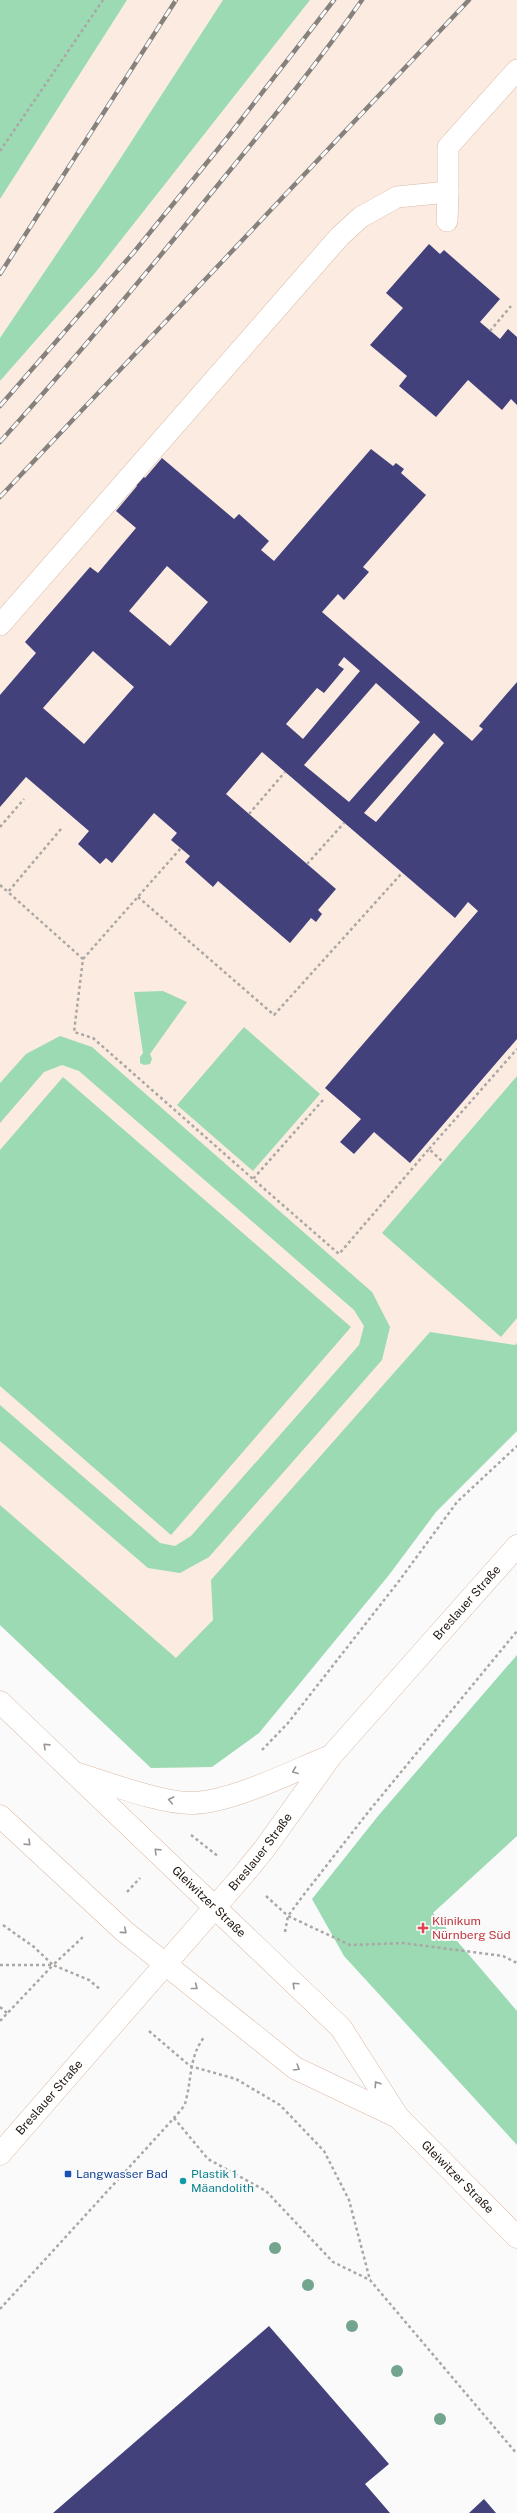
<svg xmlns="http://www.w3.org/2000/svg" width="517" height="2513" font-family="'Public Sans',sans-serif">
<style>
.built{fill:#fbebe0}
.green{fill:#9bdab2}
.building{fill:#42417b;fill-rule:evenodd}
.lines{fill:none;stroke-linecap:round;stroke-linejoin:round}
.lane-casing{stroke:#dbbba6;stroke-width:22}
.secondary-casing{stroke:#dbbba6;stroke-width:23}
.path{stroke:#aba7a5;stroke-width:2.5;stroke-dasharray:3 3;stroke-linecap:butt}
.lane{stroke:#fff;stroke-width:21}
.secondary{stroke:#fff;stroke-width:22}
.rail-casing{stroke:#86817c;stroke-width:4.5}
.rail{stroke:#fafafa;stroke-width:3;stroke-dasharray:9;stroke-linecap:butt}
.tree{fill:#72a48e}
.oneway{stroke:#9a9592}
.health-dot{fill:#e0444e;stroke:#fafafa;stroke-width:1.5}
.transit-dot{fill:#1a4fb4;stroke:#fafafa;stroke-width:1.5}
.culture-dot{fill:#0f9aa8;stroke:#fafafa;stroke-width:1.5}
.labels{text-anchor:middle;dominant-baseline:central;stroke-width:4;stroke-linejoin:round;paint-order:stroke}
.street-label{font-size:12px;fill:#1f140c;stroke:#fafafa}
.health-label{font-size:12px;fill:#be3a42;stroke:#fafafa;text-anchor:start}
.transit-label{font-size:12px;fill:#164399;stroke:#fafafa;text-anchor:start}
.culture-label{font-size:12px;fill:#0d838f;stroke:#fafafa;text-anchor:start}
</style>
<rect width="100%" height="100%" fill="#fafafa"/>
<g class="built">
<polygon points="127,0 223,0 107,179 0,338 0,199"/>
<polygon points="310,0 517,0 517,1399 212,1767 151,1768 0,1625 0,381 95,273"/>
</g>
<g class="green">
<polygon points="0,0 127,0 0,199"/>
<polygon points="223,0 310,0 95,273 0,381 0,338 107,179"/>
<polygon points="163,991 187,1002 150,1054 152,1059 150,1064 144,1065 140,1063 140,1057 143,1053 134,992"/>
<polygon points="244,1027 320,1094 253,1171 177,1105"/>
<polygon points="60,1036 92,1047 372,1292 390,1327 382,1360 209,1557 180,1573 148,1568 0,1441 0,1405 160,1543 175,1546 191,1536 359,1345 364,1326 354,1310 79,1071 62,1065 44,1072 0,1123 0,1083 26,1054"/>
<polygon points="517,1076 517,1318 501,1337 382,1233"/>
<polygon points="63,1077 351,1327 171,1535 0,1386 0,1150"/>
<polygon points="430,1332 515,1345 517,1343 517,1431 436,1512 389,1575 259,1733 212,1767 151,1768 0,1625 0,1505 176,1658 213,1620 211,1580"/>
<polygon points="517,1655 517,1836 433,1913 517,2011 517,2145 344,1956 312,1899 378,1816"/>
</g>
<g class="building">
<polygon points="429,244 440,254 444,250 500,299 480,322 500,339 508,329 517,337 517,405 511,399 502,410 468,380 436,417 399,386 407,376 370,345 403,308 386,293"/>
<path d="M 371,449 L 393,466 L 396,463 L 404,469 L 401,473 L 426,495 L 363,567 L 369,572 L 344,600 L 338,594 L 322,612 L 472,741 L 483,729 L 479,726 L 517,682 L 517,1039 L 410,1163 L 374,1132 L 354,1154 L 340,1142 L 361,1119 L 325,1088 L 478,911 L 468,902 L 455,918 L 262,752 L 226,794 L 336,889 L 318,910 L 322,914 L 316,922 L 311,918 L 290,943 L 218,881 L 213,887 L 185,862 L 190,856 L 171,840 L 177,833 L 154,813 L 112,863 L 106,858 L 100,864 L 78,844 L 89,831 L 26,777 L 0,807 L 0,695 L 36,653 L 25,642 L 90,567 L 98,573 L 136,528 L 116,511 L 137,486 L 134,483 L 141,474 L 145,478 L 162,458 L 234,519 L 239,514 L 269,541 L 261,550 L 274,561 ZM 167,566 L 208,602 L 170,646 L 129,611 ZM 93,651 L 134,687 L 84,744 L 43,708 ZM 344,657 L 360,671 L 303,739 L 286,724 L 317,688 L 324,693 L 344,669 L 338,665 ZM 376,683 L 420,722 L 349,802 L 304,765 ZM 434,733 L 444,743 L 376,822 L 364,813 Z"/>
<polygon points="269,2326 389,2464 365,2484 390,2513 53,2513"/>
<polygon points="484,2499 496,2513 469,2513"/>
</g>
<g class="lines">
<defs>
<g id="lane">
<polyline points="448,192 448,147 517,70"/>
<polyline points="0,625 340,236 361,217 397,197 448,192 447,221"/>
</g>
<g id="secondary">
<path id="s1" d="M 0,1702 L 341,2028 L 398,2117 L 517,2237"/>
<path d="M 78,1774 C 108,1783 163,1804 193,1803 C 233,1802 293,1771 331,1756"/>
<polyline points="0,1816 124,1931 295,2068 398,2117"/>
<path id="s2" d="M 0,2154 L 243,1875 L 265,1848 L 331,1756 L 517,1546"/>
</g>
</defs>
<use href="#lane" class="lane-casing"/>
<use href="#secondary" class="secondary-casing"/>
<g class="path">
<polyline points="0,151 103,0"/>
<polyline points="490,331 511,306"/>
<polyline points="249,814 285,772"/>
<polyline points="0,827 24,799"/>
<polyline points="61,829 8,892 83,959 74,1032 93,1038 253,1179"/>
<polyline points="307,864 344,823"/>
<polyline points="0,885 8,892"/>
<polyline points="138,897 274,1015 402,873"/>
<polyline points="83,959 181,848"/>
<polyline points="323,1100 253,1179 339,1254 429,1149 443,1162"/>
<polyline points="429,1149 517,1049"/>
<polyline points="262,1750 288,1723 399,1581 457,1502 517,1446"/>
<polyline points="191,1835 219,1857"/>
<polyline points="127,1892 140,1878"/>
<polyline points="266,1896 288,1916 350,1945 403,1943 503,1956 517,1963"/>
<polyline points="3,1925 34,1947 53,1965 84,1936"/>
<polyline points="285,1932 288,1916 302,1897 369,1811 517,1631"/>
<polyline points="0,1965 53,1965 89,1980 101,1990"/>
<polyline points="0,2007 7,2013"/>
<polyline points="0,2021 53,1965"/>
<polyline points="149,2031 190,2066 236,2079 280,2105 324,2151 349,2200 370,2280"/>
<polyline points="174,2118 208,2159 266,2191 333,2262 370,2280 517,2454"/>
<path d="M 0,2309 L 174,2118 C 178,2113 185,2107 186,2100 C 192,2077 189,2056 205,2036"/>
</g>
<use href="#lane" class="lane"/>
<use href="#secondary" class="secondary"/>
<defs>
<g id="rail">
<polyline points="0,274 176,0"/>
<polyline points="0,406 134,252 227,138 334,0"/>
<path d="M 0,442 C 70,364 138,284 204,202 C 258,136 313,70 362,0"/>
<polyline points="0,497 469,0"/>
</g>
</defs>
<use href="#rail" class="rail-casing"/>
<use href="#rail" class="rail"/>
</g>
<g class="tree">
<circle cx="275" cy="2248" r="6"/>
<circle cx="308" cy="2285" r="6"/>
<circle cx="352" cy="2326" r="6"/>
<circle cx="397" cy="2371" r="6"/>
<circle cx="440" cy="2419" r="6"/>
</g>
<defs><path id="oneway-chevron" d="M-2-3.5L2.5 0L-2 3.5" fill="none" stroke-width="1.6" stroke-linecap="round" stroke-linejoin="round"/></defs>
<g class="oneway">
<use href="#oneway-chevron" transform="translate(46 1746) rotate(-136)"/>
<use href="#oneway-chevron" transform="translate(295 1771) rotate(159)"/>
<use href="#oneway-chevron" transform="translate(171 1800) rotate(-169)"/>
<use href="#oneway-chevron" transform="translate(28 1843) rotate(44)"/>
<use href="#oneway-chevron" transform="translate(157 1851) rotate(-136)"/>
<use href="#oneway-chevron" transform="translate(124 1931) rotate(40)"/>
<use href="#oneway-chevron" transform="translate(295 1985) rotate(-137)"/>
<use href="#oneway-chevron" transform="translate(195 1987) rotate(38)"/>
<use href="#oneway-chevron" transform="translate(297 2068) rotate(31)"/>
<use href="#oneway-chevron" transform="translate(377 2084) rotate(-123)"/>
</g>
<path class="health-dot" d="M421 1922h4v4h4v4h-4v4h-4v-4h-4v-4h4z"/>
<rect class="transit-dot" x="64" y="2170" width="8" height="8" rx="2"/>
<circle class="culture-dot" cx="183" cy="2181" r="4"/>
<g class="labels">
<g class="street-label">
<text stroke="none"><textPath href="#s2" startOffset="723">Breslauer Straße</textPath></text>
<text stroke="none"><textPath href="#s2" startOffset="399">Breslauer Straße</textPath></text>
<text stroke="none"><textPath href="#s1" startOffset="289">Gleiwitzer Straße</textPath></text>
<text stroke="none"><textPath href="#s2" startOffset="75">Breslauer Straße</textPath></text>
<text stroke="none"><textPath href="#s1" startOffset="662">Gleiwitzer Straße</textPath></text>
</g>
<g class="health-label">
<text x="432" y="1921">Klinikum<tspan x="432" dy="14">Nürnberg Süd</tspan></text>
</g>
<g class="transit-label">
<text x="76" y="2174">Langwasser Bad</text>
</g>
<g class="culture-label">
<text x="191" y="2174">Plastik 1<tspan x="191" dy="14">Mäandolith</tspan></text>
</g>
</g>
</svg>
